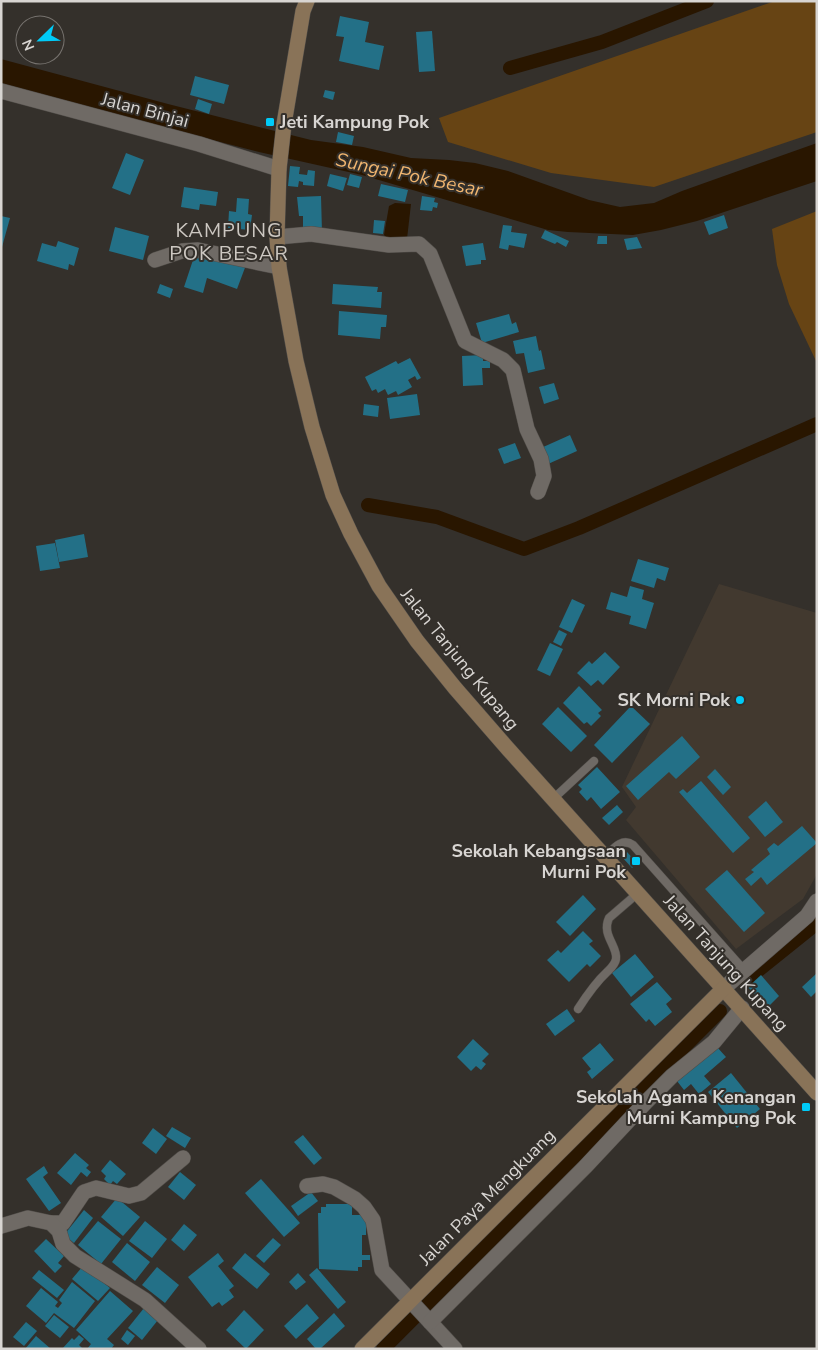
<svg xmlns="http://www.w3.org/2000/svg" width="818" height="1350" font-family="'Nunito Sans',sans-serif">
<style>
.built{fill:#42392f}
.green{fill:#674414}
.water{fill:#291600}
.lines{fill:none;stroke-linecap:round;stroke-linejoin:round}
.canal{stroke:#291600;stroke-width:14}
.building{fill:#237087}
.lane-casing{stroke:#514d49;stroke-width:9}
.street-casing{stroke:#514d49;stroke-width:16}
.secondary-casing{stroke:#514d49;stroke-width:16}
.lane{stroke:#6f6a65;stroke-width:8}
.street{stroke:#6f6a65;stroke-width:15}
.secondary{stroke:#897358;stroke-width:15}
.poi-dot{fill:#00cbf8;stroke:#34302b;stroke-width:2}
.labels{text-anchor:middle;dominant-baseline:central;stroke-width:4;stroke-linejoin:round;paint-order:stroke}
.street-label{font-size:18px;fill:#d8d5d2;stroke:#34302b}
.poi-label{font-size:18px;font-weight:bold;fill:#d8d5d2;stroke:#34302b;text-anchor:end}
.water-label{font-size:19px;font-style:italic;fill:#f0b56f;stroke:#34302b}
.quarter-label{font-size:20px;letter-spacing:1px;fill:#cdc8c2;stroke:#34302b}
</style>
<rect width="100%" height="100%" fill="#34302b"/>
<polygon class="built" points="719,584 817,613 817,874 803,899 736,949 626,820 636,807 622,787"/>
<g class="green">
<polygon points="775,1 817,1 817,132 654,187 551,173 448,142 439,118"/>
<polygon points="817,211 817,363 789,304 777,265 772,229"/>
</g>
<g class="water">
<polygon points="1,59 168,104 311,140 363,147 411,158 449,160 475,163 508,171 589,200 620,207 654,203 682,191 817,143 817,181 697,221 661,230 633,235 568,232 548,230 362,175 259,152 1,85"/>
<polygon points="395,203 411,204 407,239 386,237 384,235 389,206"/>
</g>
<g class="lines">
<g class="canal">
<polyline points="510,68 602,42 707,1"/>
<polyline points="368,505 437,517 524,549 579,528 817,424"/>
<polyline points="746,980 817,923"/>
<polyline points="383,1349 720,1011"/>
</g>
</g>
<g class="building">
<polygon points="340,16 369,22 365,42 384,46 379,70 339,61 344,37 336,36"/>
<polygon points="432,31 435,71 419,72 416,32"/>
<polygon points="195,76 229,85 224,104 190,95"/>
<polygon points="325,90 335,92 333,100 323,97"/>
<polygon points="198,99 212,104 209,114 195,109"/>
<polygon points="338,132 354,136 352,145 336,142"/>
<polygon points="126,153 144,160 130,195 112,188"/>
<polygon points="290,166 300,167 299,174 307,175 308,170 315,171 314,186 303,185 303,182 299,181 298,187 288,186"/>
<polygon points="330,174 347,178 343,191 327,186"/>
<polygon points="350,174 362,177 359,188 347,185"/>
<polygon points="381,184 408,190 405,202 378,196"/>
<polygon points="184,187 218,192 216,206 200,204 199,210 181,207"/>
<polygon points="321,196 322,232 303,232 303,216 299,216 297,197"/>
<polygon points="422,196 435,198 434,202 438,203 437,208 433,207 432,211 420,210"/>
<polygon points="237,198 249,199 248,214 252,215 250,230 228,228 229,211 236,212"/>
<polygon points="724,215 728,228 709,235 704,222"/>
<polygon points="1,216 10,218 2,247 1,247"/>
<polygon points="374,220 385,221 383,234 373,233"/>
<polygon points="503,225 512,226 511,232 527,234 524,248 509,245 508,250 499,248"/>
<polygon points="115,227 149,236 143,260 109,251"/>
<polygon points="545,230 569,241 566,247 557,242 555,244 541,238"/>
<polygon points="598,236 607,236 607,244 597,244"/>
<polygon points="637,237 642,248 627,250 624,239"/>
<polygon points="58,241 79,248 74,266 69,264 68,270 37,261 42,243 56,247"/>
<polygon points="483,243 486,260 481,260 481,264 466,266 462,246"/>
<polygon points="195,254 246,265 237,289 207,278 203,293 184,287"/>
<polygon points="160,284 173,289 170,298 157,293"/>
<polygon points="333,284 378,287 377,292 382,292 381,308 332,304"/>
<polygon points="339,311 387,315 386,327 381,327 380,339 338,335"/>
<polygon points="509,314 512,324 516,322 519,332 482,343 476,323"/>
<polygon points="536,336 539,351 541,350 545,369 528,373 524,353 516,354 513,341"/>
<polygon points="483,355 483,361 490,361 490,368 482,368 483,385 463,386 462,356"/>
<polygon points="410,358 421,378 417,380 415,376 408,380 412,387 398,395 396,391 388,395 385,389 378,393 376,389 372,391 365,377 396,361 398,364"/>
<polygon points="554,383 559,399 544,404 539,387"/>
<polygon points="417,394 420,415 390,419 387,398"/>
<polygon points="364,404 379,406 378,417 363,415"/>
<polygon points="570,435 577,451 548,464 541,448"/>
<polygon points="515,443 521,458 504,464 498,449"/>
<polygon points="84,534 88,557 59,562 55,540"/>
<polygon points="55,543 60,568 40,571 36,546"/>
<polygon points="638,559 669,568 665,581 657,578 654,588 631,581"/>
<polygon points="630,586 644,590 642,599 654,603 646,629 629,624 631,616 606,609 611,592 627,597"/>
<polygon points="572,599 585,605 572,633 559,627"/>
<polygon points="559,630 567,634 561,646 553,642"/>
<polygon points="550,643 563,649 550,676 537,670"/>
<polygon points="605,652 620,667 603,685 598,680 591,686 577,673 589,661 592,664"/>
<polygon points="579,686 602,710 598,713 601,716 591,726 587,722 584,724 563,703"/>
<polygon points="631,706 650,724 612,763 594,745"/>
<polygon points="558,707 587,736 571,752 542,724"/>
<polygon points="682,736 700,757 676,779 669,772 638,800 626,786"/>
<polygon points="597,767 620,792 601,809 591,797 587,801 579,792 582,789 578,785"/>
<polygon points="715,769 731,787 723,795 707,777"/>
<polygon points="701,781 750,838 733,853 679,792 683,789 687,793"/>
<polygon points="766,801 783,822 765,837 748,817"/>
<polygon points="617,805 623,812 609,825 602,818"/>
<polygon points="802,826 817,843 767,885 761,877 751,886 745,879 754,872 751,870 770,854 767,849 774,843 778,846"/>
<polygon points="627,852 637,863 632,868 622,857"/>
<polygon points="727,870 765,913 744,932 705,889"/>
<polygon points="583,895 596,909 570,936 556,922"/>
<polygon points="583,931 593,941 589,944 601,956 590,967 587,964 569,982 547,960 558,950 561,953"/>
<polygon points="635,954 654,977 631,997 612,973"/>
<polygon points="817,973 817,991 811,997 802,987"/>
<polygon points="761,975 779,996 767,1008 748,987"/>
<polygon points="657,982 672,999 666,1004 672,1012 655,1026 649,1019 646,1022 630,1004"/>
<polygon points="567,1009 575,1021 555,1036 546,1024"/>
<polygon points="473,1039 489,1054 482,1061 486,1064 481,1070 476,1066 471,1071 457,1057"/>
<polygon points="600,1043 614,1060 592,1079 587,1072 591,1069 582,1058"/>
<polygon points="717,1047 726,1057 704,1076 711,1084 699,1094 691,1084 684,1090 677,1081"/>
<polygon points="731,1073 760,1109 737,1128 708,1092"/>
<polygon points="172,1127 191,1138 185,1148 166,1136"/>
<polygon points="153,1128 167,1139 156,1154 142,1143"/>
<polygon points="303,1135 322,1158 314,1165 294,1142"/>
<polygon points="75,1153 89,1165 86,1168 91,1172 87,1177 81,1172 71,1185 57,1173"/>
<polygon points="110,1160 126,1174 117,1184 113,1181 110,1185 104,1179 106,1176 101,1171"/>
<polygon points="44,1166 48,1173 43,1177 61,1203 49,1211 26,1179"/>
<polygon points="180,1172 196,1185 184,1200 168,1187"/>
<polygon points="261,1179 300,1223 284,1237 245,1193"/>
<polygon points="311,1192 318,1201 298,1216 291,1206"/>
<polygon points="117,1198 140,1217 123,1236 101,1217"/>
<polygon points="326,1204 352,1204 352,1215 366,1215 366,1235 362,1235 362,1255 370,1255 370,1260 362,1260 362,1267 358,1267 358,1271 319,1269 318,1213 321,1213 321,1207 326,1207"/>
<polygon points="84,1210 93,1218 74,1243 64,1235"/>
<polygon points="98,1221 121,1239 101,1264 78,1245"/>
<polygon points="145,1221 167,1239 152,1258 129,1241"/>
<polygon points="184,1224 197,1235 184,1251 171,1240"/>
<polygon points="273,1238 281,1245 264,1263 256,1256"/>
<polygon points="46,1239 64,1256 58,1263 62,1266 55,1273 34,1251"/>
<polygon points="127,1243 150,1262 135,1281 112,1262"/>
<polygon points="218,1253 224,1261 218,1266 234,1286 229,1290 234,1297 222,1306 219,1302 212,1307 188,1277"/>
<polygon points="245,1253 270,1274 257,1289 232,1268"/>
<polygon points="83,1266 110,1288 98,1301 72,1279"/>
<polygon points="157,1267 179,1285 165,1303 142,1285"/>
<polygon points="317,1268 346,1302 338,1309 309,1275"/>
<polygon points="39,1270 64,1290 57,1298 32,1278"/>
<polygon points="298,1273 306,1282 296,1290 289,1282"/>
<polygon points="72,1282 95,1301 74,1328 54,1313 46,1323 26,1306 41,1288 58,1302 55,1306 58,1308 62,1303 59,1300"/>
<polygon points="110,1291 133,1311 107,1339 114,1345 111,1349 87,1349 91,1344 76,1330"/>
<polygon points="307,1304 319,1318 296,1339 284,1326"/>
<polygon points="144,1308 158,1320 142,1340 128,1328"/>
<polygon points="244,1310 264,1330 246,1349 226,1330"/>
<polygon points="334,1313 345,1326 320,1349 316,1349 307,1339"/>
<polygon points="54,1315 69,1327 60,1338 45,1326"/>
<polygon points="26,1322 37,1331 24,1346 13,1337"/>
<polygon points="127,1330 135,1336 128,1345 121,1339"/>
<polygon points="79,1335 84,1339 79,1345 83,1349 62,1349 72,1338 74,1340"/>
<polygon points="36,1336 51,1349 25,1349"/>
</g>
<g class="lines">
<defs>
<g id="lane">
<polyline points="553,799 594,761"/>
<path d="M 605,857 C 613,849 622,837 633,845 L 744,970"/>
<path d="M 578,1009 C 587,995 595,983 607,972 C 611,968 615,965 616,959 C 618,946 601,935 609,918 L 638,893"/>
</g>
<g id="street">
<polyline points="1,91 199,144 279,169"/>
<polyline points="277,237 311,234 389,245 419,244 430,254 465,341 503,360 513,370 527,429 541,459 544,476 538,492"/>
<polyline points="155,260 182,251 198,250 279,267"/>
<polyline points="724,988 807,916 817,901"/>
<polyline points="307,1186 323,1184 334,1187 355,1199 364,1207 373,1220 382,1270 455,1349"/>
<polyline points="51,1223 63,1223 84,1192 96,1188 129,1196 141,1193 183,1158"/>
<polyline points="1,1226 28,1218 51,1223 59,1231 63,1244 75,1256 145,1300 199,1349"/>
<polyline points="430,1322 585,1167 645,1103 672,1076 714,1042 742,1008"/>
</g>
<g id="secondary">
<polyline points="307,1 303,11 284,124 279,169 277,237 279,267 296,361 312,427 333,495 351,534 379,586 417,641 455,688 509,750 817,1093"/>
<polyline points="362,1349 724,988"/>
</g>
</defs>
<use href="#lane" class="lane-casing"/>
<use href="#street" class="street-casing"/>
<use href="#secondary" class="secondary-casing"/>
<use href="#lane" class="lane"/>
<use href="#street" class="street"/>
<use href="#secondary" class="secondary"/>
</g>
<g class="poi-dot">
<rect x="265" y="117" width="10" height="10" rx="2.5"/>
<circle cx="740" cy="700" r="5"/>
<rect x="631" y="856" width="10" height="10" rx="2.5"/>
<rect x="801" y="1102" width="10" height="10" rx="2.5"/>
</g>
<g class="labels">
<g class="street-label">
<text transform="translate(145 110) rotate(15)">Jalan Binjai</text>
<text transform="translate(460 659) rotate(51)">Jalan Tanjung Kupang</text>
<text transform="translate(726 963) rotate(48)">Jalan Tanjung Kupang</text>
<text transform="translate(487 1197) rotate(-45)">Jalan Paya Mengkuang</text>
</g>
<g class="poi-label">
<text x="280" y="122" text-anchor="start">Jeti Kampung Pok</text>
<text x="730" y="700">SK Morni Pok</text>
<text x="626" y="851">Sekolah Kebangsaan<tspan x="626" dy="21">Murni Pok</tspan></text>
<text x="796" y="1097">Sekolah Agama Kenangan<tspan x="796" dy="21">Murni Kampung Pok</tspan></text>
</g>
<g class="water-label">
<text transform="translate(409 175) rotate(12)">Sungai Pok Besar</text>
</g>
<g class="quarter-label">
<text x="229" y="230">KAMPUNG<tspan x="229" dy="23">POK BESAR</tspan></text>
</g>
</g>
<rect width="818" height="1350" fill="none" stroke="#d8d5d2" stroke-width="5"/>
<g transform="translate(40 40) rotate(247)"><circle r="24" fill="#34302b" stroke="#76726e"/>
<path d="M0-4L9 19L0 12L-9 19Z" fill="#00cbf8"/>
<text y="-8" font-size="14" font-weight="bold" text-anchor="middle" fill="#d8d5d2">N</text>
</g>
</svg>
